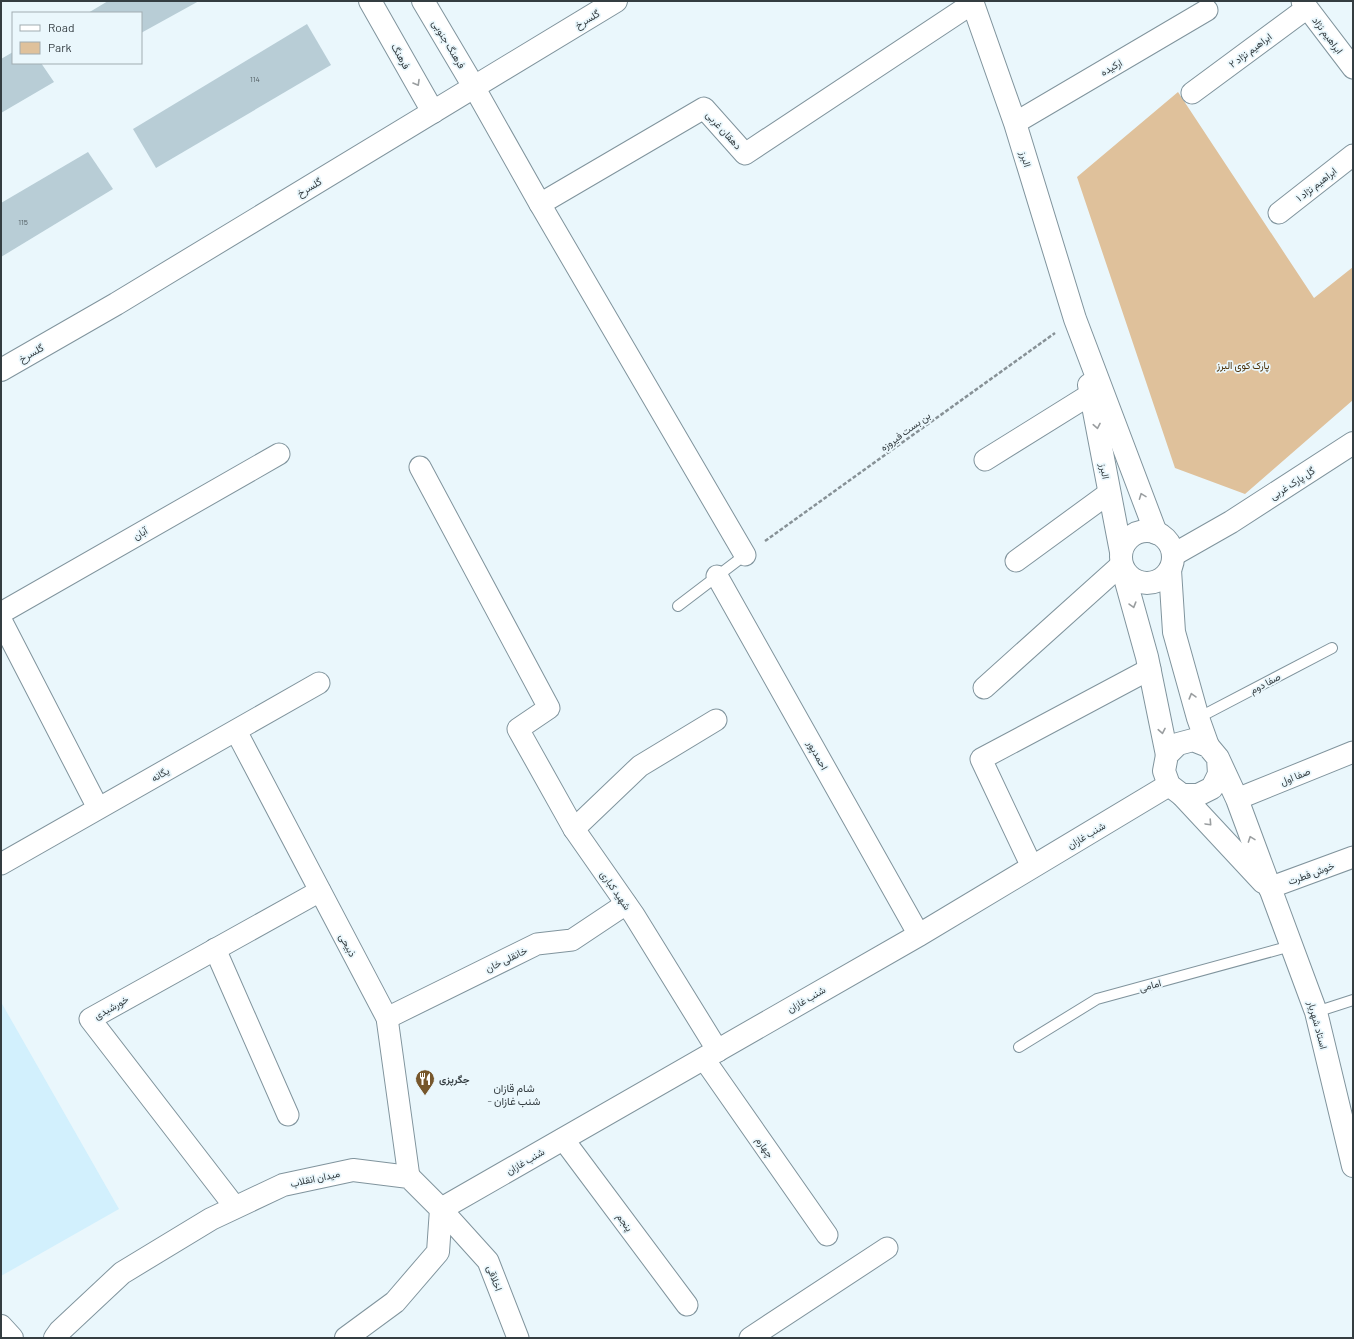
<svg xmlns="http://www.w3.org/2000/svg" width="1354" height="1339" font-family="Barlow,Vazirmatn,sans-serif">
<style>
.built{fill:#d2f0fd}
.green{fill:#dfc19b}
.building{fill:#b8cdd6}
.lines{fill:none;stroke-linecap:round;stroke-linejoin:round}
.service-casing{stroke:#80949d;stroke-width:12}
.minor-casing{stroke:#80949d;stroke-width:23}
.tertiary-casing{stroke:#80949d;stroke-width:24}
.secondary-casing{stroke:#80949d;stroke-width:24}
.path{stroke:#879196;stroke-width:2.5;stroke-dasharray:4 2;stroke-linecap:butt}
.service{stroke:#fff;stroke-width:10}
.minor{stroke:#fff;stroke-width:21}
.tertiary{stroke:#fff;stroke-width:22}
.secondary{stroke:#fff;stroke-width:22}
.oneway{stroke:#9a9ea0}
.labels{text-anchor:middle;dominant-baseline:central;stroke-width:3.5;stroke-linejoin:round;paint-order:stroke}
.number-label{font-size:8px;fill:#556166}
.street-label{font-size:10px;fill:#343d41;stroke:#eaf7fc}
.park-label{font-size:10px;fill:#4a3008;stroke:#eaf7fc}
.poi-label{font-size:10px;font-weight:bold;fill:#343d41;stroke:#eaf7fc;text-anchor:start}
.neighbourhood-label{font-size:11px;fill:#343d41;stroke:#eaf7fc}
</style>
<rect width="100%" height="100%" fill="#eaf7fc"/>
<polygon class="built" points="1,1002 119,1209 1,1276"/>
<polygon class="green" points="1178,92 1314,298 1353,267 1353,400 1245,494 1175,468 1077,177"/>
<g class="building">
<polygon points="108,1 199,1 141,33 141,13 88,13"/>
<polygon points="307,24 331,65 156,168 133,129"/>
<polygon points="13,52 13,63 41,63 54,82 1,113 1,59"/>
<polygon points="88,152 113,189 1,257 1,203"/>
</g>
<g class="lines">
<defs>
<g id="service">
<polyline points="678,606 745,555"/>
<polyline points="1198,718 1332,648"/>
<polyline points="1316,1012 1353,1000"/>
<polyline points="1019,1047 1097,999 1291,946"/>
</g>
<g id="minor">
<polyline points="1302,1 1353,68"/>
<polyline points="474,87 540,204 704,108 745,154 973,3"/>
<polyline points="1192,93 1307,8"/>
<polyline points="1015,123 1207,10"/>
<polyline points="540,204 745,555"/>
<polyline points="1279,213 1353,155"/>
<polyline points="985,460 1091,394"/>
<polyline points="420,467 549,708 518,729 574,829 634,915 718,1051"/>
<polyline points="1016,561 1109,493"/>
<polyline points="717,576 919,935"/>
<polyline points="1,613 279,454"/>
<polyline points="1,620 98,808"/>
<polyline points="984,688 1122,564"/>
<polyline points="236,731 387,1018 409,1177"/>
<polyline points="1237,799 1353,752"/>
<polyline points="574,829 640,766 716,720"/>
<polyline points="1,864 319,683"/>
<polyline points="1032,867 981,759 1150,669"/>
<polyline points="1269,888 1353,857"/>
<polyline points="215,949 288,1115"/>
<polyline points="387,1018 537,944 572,940 626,904"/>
<polyline points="704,1059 827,1235"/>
<polyline points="563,1139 687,1305"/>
<polyline points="235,1207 90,1019 320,891"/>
<polyline points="441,1209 488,1261 518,1338"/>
<polyline points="750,1338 887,1248"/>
</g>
<g id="tertiary">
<polyline points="1,370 116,304 616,1"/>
<polyline points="1,1326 12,1338"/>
</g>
<g id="secondary">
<polyline points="370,1 433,112"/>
<polyline points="423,1 474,87"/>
<polyline points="972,1 1015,123 1075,319 1156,533"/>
<polyline points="1089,385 1121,552"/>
<circle cx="1147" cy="557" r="26"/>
<polyline points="1173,555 1231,522 1353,443"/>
<polyline points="1122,567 1147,657 1167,755"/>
<polyline points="1170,570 1174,632 1198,718 1208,746"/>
<polyline points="1218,758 1219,774 1212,788 1198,795 1182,795 1169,785 1164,771 1167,755 1178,744 1193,740 1208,746 1218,758 1237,799 1316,1012 1353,1166"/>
<polyline points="1182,795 1263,882"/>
<polyline points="441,1209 919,935 1169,785"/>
<polyline points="55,1338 60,1331 122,1273 211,1219 283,1185 353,1170 409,1177 441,1209 438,1252 395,1302 346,1338"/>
</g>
</defs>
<use href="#service" class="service-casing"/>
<use href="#minor" class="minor-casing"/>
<use href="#tertiary" class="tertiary-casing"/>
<use href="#secondary" class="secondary-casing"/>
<polyline class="path" points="765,541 1055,333"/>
<use href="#service" class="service"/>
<use href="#minor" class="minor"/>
<use href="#tertiary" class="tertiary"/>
<use href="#secondary" class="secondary"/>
</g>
<defs><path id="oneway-chevron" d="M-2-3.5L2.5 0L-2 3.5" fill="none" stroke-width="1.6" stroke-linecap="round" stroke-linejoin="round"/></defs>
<g class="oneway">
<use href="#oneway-chevron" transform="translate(417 83) rotate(60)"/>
<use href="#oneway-chevron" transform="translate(1097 426) rotate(79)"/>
<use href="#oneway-chevron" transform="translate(1142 496) rotate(-111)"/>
<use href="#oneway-chevron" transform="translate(1133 605) rotate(74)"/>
<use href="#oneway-chevron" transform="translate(1192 696) rotate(-106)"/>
<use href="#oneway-chevron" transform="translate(1162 731) rotate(79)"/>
<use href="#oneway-chevron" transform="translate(1209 823) rotate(47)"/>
<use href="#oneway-chevron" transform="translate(1251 839) rotate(-110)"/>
</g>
<defs>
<symbol id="restaurant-pin" viewBox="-11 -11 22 30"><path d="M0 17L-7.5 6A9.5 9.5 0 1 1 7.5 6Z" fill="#77572c" stroke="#eaf7fc"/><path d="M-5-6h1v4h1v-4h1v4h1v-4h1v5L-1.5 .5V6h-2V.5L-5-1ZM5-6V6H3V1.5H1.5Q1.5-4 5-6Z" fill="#fff"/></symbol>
</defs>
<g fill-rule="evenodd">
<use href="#restaurant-pin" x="414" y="1068" width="22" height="30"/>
</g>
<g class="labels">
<g class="number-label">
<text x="255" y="79">114</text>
<text x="23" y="222">115</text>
</g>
<g class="street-label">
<text transform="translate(587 19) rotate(-31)">گلسرخ</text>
<text transform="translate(1328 35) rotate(53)">ابراهیم نژاد</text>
<text transform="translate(449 44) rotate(59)">فرهنگ جنوبی</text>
<text transform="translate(1250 50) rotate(-37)">ابراهیم نژاد ۲</text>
<text transform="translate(401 56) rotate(60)">فرهنگ</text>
<text transform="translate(1111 67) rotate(-30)">ارکیده</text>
<text transform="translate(724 130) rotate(48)">دهقان غربی</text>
<text transform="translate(1026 159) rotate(73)">البرز</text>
<text transform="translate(1316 184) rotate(-38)">ابراهیم نژاد ۱</text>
<text transform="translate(309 187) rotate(-31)">گلسرخ</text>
<text transform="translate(31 353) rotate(-30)">گلسرخ</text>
<text transform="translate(905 431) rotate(-36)">بن بست فیروزه</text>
<text transform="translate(1105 471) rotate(79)">البرز</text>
<text transform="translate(1292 483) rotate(-33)">گل پارک غربی</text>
<text transform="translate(140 533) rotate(-30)">آبان</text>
<text transform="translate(1265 683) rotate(-28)">صفا دوم</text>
<text transform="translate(818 755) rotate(61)">احمدپور</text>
<text transform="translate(160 774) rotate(-29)">یگانه</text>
<text transform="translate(1295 776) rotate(-22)">صفا اول</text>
<text transform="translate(1086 835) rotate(-31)">شنب غازان</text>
<text transform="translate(1311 873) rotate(-20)">خوش فطرت</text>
<text transform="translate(616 890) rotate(55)">شهید کباری</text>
<text transform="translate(348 945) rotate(62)">ذبیحی</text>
<text transform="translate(506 959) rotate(-26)">خانقلی خان</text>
<text transform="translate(1150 985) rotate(-15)">امامی</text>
<text transform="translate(806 999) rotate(-30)">شنب غازان</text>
<text transform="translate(111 1007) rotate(-29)">خورشیدی</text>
<text transform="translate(1318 1025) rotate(75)">استاد شهریار</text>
<text transform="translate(765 1147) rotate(55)">چهارم</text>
<text transform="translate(525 1161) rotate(-30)">شنب غازان</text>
<text transform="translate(315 1178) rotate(-12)">میدان انقلاب</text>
<text transform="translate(625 1222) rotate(53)">پنجم</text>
<text transform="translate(495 1278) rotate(70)">اخلاقی</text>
</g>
<g class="park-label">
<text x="1243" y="365">پارک کوی البرز</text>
</g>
<g class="poi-label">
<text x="439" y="1079">جگرپزی</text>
</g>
<g class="neighbourhood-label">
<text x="514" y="1087">شام قازان<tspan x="514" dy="13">- شنب غازان</tspan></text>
</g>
</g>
<rect width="1354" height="1339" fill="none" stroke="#343d41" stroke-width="4"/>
<rect x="12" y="12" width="130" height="52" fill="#eaf7fc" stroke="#a1adb1"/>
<rect x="20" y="25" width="20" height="6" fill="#ffffff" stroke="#a1adb1"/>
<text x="48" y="32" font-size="12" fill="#343d41">Road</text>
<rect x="20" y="42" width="20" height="12" fill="#dfc19b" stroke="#a1adb1"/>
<text x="48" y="52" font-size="12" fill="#343d41">Park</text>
</svg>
